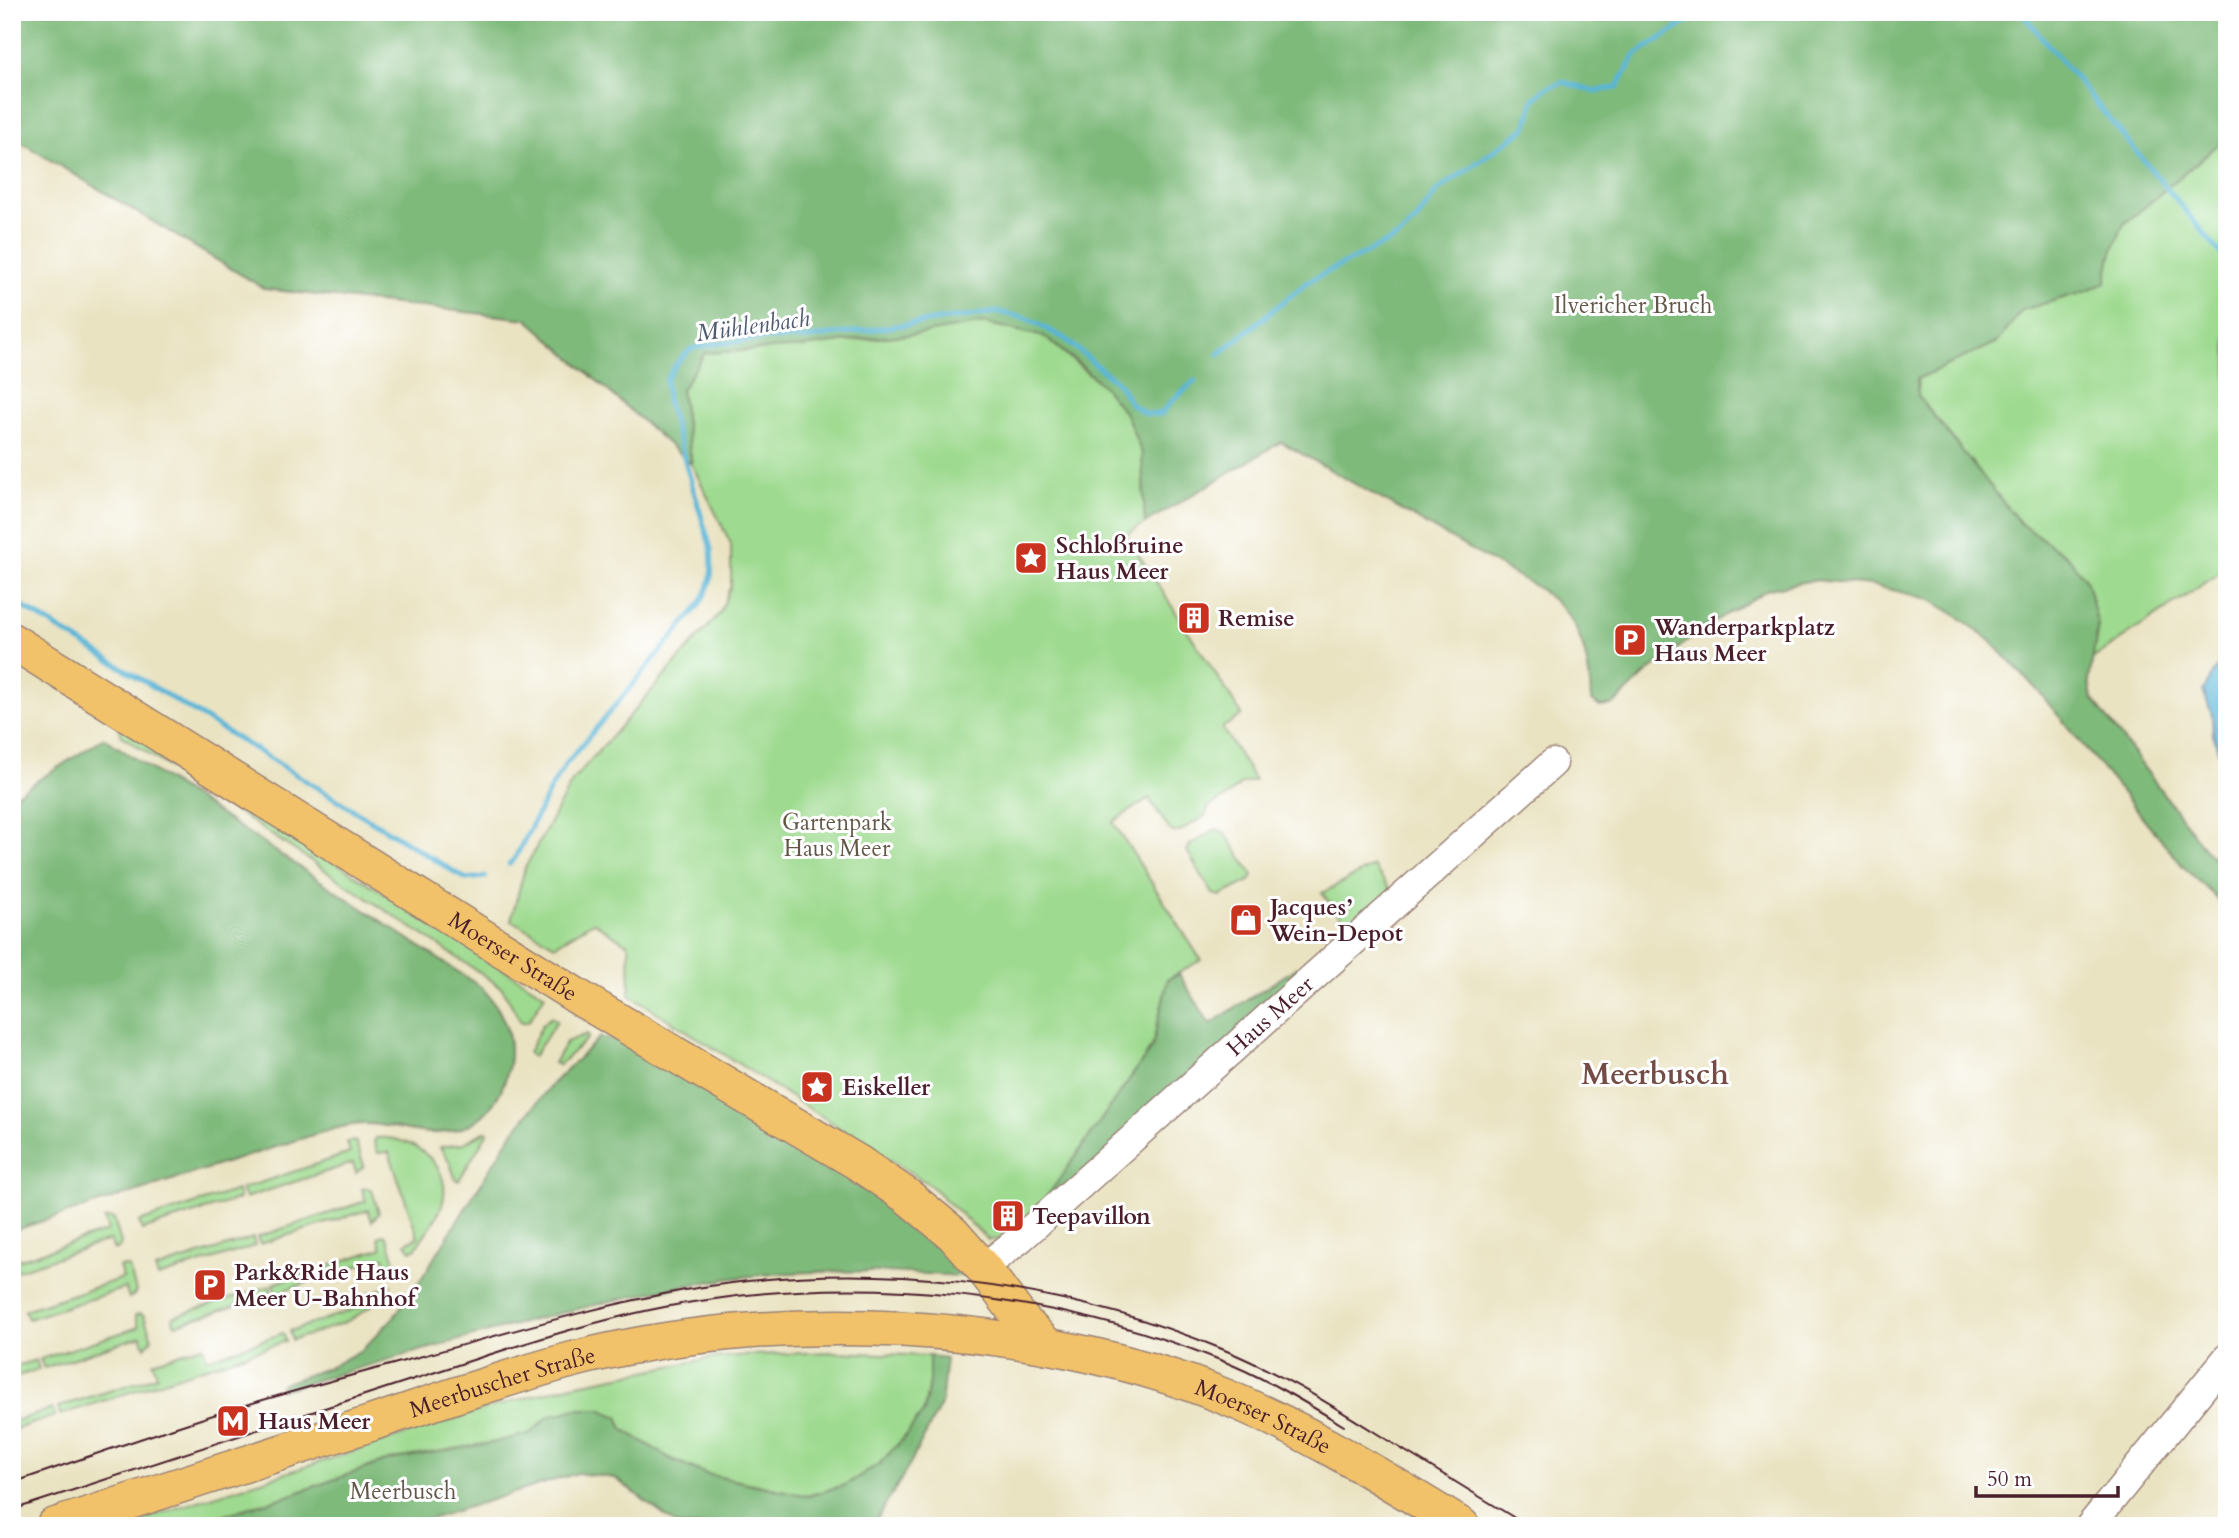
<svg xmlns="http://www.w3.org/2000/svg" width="2239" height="1538" font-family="Cardo,serif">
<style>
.green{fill:#9eda8f;stroke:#747c5d;stroke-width:2}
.forest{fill:#7eba7a;stroke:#646c52;stroke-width:2}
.water{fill:#59b5d7;stroke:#526a81;stroke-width:2}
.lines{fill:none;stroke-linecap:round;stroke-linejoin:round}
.stream{stroke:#59b5d7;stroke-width:5}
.minor-casing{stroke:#9a8176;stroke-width:31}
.major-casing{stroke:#9a8176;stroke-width:38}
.minor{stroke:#fff;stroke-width:28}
.major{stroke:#f2c26a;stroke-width:35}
.tram{stroke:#4a1f2b;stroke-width:2}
.labels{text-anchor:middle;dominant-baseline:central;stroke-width:6;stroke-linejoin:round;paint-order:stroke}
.park-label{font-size:23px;fill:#635749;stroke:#fff}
.poi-label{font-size:23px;font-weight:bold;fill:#4a1f2b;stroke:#fff;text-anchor:start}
.street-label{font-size:23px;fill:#4a1f2b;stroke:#fff}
.water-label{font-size:24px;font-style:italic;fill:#505b70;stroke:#fff}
.district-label{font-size:30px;font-weight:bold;fill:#744c45;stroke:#fff}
</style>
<rect width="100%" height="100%" fill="#fff"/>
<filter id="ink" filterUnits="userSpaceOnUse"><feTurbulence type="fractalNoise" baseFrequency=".0143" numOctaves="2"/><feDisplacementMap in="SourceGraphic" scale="14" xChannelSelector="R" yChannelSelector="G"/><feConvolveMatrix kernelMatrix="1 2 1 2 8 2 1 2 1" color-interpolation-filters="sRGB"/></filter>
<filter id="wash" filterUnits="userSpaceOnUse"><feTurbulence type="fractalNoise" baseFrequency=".00686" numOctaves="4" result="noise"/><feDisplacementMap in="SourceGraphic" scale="28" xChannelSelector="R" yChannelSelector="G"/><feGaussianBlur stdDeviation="1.57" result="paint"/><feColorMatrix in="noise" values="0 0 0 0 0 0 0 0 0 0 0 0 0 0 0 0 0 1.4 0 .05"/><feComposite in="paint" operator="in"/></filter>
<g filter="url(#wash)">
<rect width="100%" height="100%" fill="#eae3c2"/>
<g class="green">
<polygon points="2227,137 2227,568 2092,659 2098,625 2069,558 2019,522 1918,396 1917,379 1997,342 2022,310 2090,290 2105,282 2111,255 2123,225"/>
<path d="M 985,323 L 1045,337 L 1103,386 L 1127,416 L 1142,454 L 1145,523 L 1126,535 L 1242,715 L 1222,728 L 1255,780 L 1241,784 L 1225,798 L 1209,806 L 1205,816 L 1179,832 L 1173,832 L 1169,829 L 1149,798 L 1113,822 L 1201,960 L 1168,979 L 1152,1047 L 1028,1224 L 1008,1239 L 988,1240 L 930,1185 L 630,995 L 629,945 L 593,922 L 555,945 L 511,920 L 525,868 L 573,780 L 720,613 L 731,585 L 731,544 L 692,465 L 681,390 L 705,353 C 799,348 892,338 985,323 Z"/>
<polygon points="118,725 545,995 528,1022 521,1022 502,988 482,974 122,736"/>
<polygon points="1216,829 1225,833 1253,875 1251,880 1220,896 1213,894 1187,851 1190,845"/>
<polygon points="1373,866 1395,895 1352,931 1322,893"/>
<polygon points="551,1017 557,1021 533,1057 528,1053 542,1025"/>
<polygon points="587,1034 588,1038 559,1065 554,1063 566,1042"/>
<polygon points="486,1131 488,1132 459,1180 456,1180 449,1161 440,1147 462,1144"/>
<path d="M 376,1138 C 413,1135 457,1167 441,1208 C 435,1222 423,1236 415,1249 L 411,1251 L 406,1243 L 418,1237 L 389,1152 L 378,1153 L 374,1142 Z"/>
<polygon points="352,1141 356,1142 364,1166 356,1173 353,1163 245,1198 241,1189 350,1153 347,1142"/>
<polygon points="367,1188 372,1190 379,1213 372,1221 368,1210 260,1244 257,1237 366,1201 362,1189"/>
<polygon points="237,1190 239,1199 142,1230 139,1222"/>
<polygon points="109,1218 114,1219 121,1243 119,1248 114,1250 110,1240 13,1272 12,1262 108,1231 104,1219"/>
<polygon points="383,1235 387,1237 395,1261 388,1268 384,1257 276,1293 273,1284 382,1248 378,1237"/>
<polygon points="253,1238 255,1246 158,1277 155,1269"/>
<polygon points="124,1266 129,1267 136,1291 134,1295 129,1298 125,1288 28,1319 25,1310 123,1278 119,1267"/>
<polygon points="270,1286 272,1294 175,1325 172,1317"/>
<path d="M 390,1286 C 366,1320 330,1328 292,1340 L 290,1331 L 361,1307 L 357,1297 Z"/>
<polygon points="140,1314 144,1316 152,1339 145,1347 141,1336 44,1368 40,1359 139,1327 135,1315"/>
<polygon points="283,1333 286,1341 60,1415 58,1407 157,1376 153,1362 203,1346 207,1359"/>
<polygon points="834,1352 929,1356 929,1383 924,1411 903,1439 879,1464 845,1485 807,1496 706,1474 671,1459 623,1429 618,1417 600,1409 548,1417 532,1433 492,1443 389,1460 288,1496 187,1526 121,1526 485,1409 573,1385 712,1358 751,1355"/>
<polygon points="36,1360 39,1369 12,1378 12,1367"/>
<polygon points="52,1409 55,1416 12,1430 12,1422"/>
</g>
<g class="forest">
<path d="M 12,12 L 2227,12 L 2227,137 L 2123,225 L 2111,255 L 2106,282 L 2090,290 L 2022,310 L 1997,342 L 1917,379 L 1918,396 L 2019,522 L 2069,558 L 2087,582 L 2098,625 L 2089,681 L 2092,698 L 2204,848 L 2227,870 L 2227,908 L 2182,865 L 2039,692 L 1990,640 L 1959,617 L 1929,599 L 1872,585 L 1813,580 L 1769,589 L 1708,625 L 1648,672 L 1613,705 L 1600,707 L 1591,700 C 1590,671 1585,640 1568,615 C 1561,605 1549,597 1540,589 L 1281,442 L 1145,523 L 1142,454 L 1127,416 L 1103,386 L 1078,363 L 1045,337 L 985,323 L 920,334 L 861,339 L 805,347 L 705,353 L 681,390 L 692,465 L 527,319 L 265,289 L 12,137 Z"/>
<path d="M 104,738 L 481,987 C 502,1009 514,1034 509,1065 C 501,1105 476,1133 433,1133 C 410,1133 387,1123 363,1124 C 348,1124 331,1130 316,1134 L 12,1231 L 12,797 Z"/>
<polygon points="1298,967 1309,977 1028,1224 1152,1047 1168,979 1179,974 1210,1024"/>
<path d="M 600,1037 L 622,1042 L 900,1205 L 975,1277 C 900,1272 826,1268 752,1276 C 684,1283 619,1299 553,1315 C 462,1338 372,1364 282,1390 L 280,1385 L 332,1366 L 362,1350 L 393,1318 L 423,1276 L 513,1132 L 552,1084 Z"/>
<polygon points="929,1356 946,1358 941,1405 907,1469 873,1526 678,1526 615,1478 577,1473 408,1526 187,1526 288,1496 389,1460 492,1443 531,1433 548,1417 576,1409 600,1409 618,1417 623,1429 671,1459 706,1474 808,1496 845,1485 879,1464 903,1439 924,1411 929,1383"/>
</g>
<polygon class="water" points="2227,658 2227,776 2213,735 2212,715 2203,691 2218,666"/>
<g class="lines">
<g class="stream">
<polyline points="2021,12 2227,261"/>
<polyline points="1219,354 1309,281 1398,237 1416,221 1437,191 1526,128 1534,99 1547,88 1563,82 1594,91 1617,88 1635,55 1703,12"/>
<polyline points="12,600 466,879 485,877"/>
<path d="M 509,864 L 515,858 L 551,788 L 566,764 L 697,608 C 712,586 713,575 711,549 L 667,400 L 666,380 L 676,364 L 691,349 L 713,344 L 762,339 L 809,338 L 998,312 L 1026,318 L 1064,338 L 1119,384 L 1130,403 L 1145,414 L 1161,414 L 1173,400 L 1195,381"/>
</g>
</g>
</g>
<g filter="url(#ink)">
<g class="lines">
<defs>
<g id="minor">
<path id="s1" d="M 983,1268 L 1021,1238 L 1553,763"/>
<polyline points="2090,1526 2227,1358"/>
</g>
<g id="major">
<path id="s2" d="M 12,641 L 583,1000 L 857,1162 L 907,1196 L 953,1234 L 983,1268 L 1021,1319 L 1047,1346"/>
<path id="s3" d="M 54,1526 C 160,1491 266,1457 372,1423 C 438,1401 504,1378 571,1360 C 772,1307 1034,1318 1228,1398 C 1310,1432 1386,1480 1462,1526"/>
</g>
</defs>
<use href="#minor" class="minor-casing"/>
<use href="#major" class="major-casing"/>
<use href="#minor" class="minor"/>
<use href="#major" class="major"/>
<g class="tram">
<path d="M 12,1483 C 93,1455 174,1426 256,1402 C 311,1386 365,1372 419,1357 C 507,1333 595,1306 685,1290 C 863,1258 1055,1280 1222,1349 C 1279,1372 1331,1405 1384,1438 C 1431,1467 1480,1497 1528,1526"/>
<path d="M 12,1510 C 148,1467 282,1421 417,1378 C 508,1349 598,1317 693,1302 C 867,1274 1050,1293 1215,1358 C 1260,1375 1303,1401 1344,1426"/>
</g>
</g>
</g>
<defs>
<symbol id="sight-square" viewBox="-11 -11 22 22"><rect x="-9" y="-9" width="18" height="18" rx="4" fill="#c8321e" stroke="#fff"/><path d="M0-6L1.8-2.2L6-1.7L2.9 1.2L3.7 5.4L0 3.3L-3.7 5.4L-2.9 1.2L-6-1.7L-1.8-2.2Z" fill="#fff"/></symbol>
<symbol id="building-square" viewBox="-11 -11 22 22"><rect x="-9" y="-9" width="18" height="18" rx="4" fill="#c8321e" stroke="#fff"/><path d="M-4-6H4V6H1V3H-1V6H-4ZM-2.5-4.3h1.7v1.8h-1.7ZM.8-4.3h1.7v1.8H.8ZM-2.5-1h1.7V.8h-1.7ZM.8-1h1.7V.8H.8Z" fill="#fff"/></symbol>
<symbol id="parking-square" viewBox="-11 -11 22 22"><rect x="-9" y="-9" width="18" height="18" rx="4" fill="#c8321e" stroke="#fff"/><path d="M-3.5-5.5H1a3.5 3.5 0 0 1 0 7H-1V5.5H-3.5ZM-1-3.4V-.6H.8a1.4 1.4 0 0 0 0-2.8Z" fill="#fff"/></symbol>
<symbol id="shop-square" viewBox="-11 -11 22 22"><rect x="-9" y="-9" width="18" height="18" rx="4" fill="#c8321e" stroke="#fff"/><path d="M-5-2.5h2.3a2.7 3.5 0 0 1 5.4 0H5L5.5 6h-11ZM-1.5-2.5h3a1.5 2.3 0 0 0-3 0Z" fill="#fff"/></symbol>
<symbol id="metro-square" viewBox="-11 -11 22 22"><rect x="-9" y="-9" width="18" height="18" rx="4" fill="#c8321e" stroke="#fff"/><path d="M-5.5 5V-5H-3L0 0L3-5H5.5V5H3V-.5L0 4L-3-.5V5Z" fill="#fff"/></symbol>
</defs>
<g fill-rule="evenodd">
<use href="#sight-square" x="1012" y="539" width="38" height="38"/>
<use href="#building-square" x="1175" y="599" width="38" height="38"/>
<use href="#parking-square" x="1611" y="621" width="38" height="38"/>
<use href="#shop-square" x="1227" y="901" width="38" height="38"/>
<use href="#sight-square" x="798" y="1068" width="38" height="38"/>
<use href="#building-square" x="989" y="1197" width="38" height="38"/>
<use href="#parking-square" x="191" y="1266" width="38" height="38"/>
<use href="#metro-square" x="214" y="1402" width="38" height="38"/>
</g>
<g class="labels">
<g class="park-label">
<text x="1633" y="305">Ilvericher Bruch</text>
<text x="837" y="822">Gartenpark<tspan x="837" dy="26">Haus Meer</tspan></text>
<text x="403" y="1491">Meerbusch</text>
</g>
<g class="poi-label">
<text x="1056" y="545">Schloßruine<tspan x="1056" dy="26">Haus Meer</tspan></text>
<text x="1218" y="618">Remise</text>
<text x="1654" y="627">Wanderparkplatz<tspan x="1654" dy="26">Haus Meer</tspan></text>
<text x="1270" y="907">Jacques’<tspan x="1270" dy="26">Wein-Depot</tspan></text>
<text x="842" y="1087">Eiskeller</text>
<text x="1032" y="1216">Teepavillon</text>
<text x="234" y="1272">Park&amp;Ride Haus<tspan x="234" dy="26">Meer U-Bahnhof</tspan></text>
<text x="258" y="1421">Haus Meer</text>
</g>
<g class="street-label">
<text stroke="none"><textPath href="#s2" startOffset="592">Moerser Straße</textPath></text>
<text stroke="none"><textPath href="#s1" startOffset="382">Haus Meer</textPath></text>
<text stroke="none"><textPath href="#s3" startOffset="471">Meerbuscher Straße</textPath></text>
<text stroke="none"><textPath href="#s3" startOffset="1251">Moerser Straße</textPath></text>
</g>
<g class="water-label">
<text transform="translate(753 326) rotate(-8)">Mühlenbach</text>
</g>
<g class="district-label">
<text x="1655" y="1074">Meerbusch</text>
</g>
</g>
<rect width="2239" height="1538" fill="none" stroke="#fff" stroke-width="42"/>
<path d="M1976 1486v10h142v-10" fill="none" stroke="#4a1f2b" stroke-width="3.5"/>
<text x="1987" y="1486" font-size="21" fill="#4a1f2b" stroke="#ffffff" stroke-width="5" paint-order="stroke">50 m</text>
</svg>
